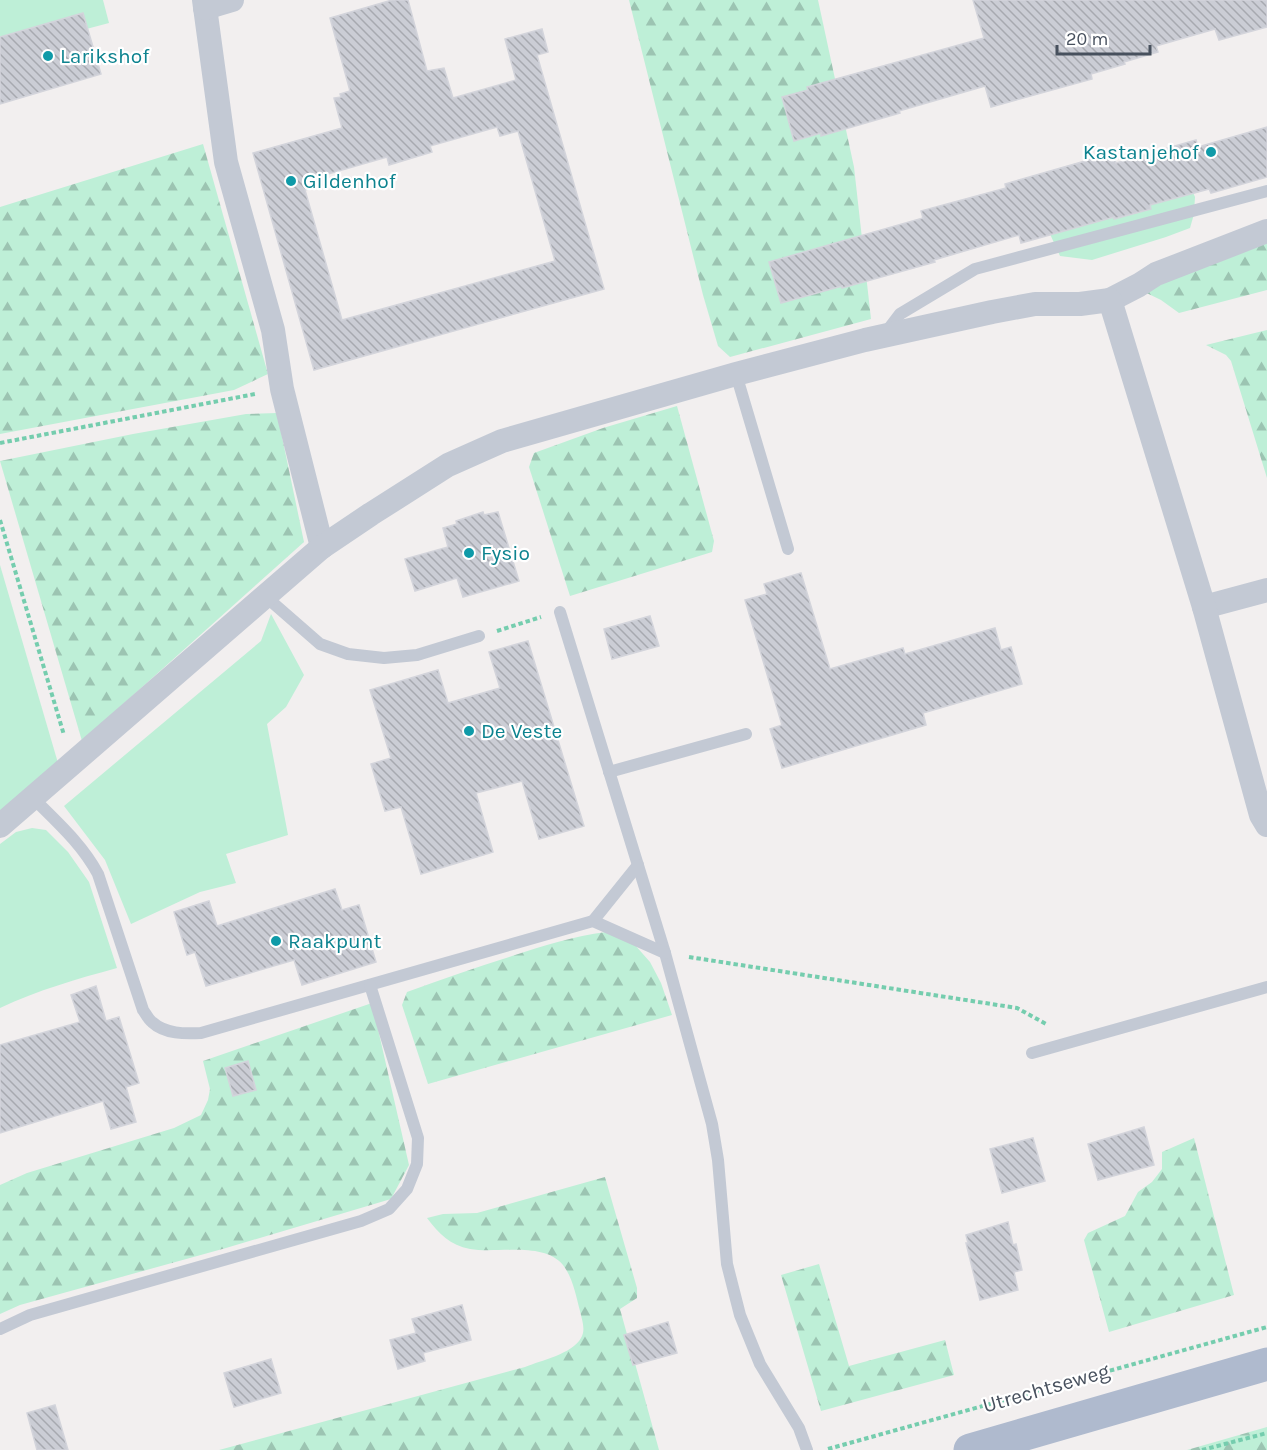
<svg xmlns="http://www.w3.org/2000/svg" width="1267" height="1450" font-family="Karla,sans-serif">
<style>
.grass{fill:#beefd7}
.forest{fill:url(#forest-firs)}
.building{fill:url(#building-back-hatch);stroke:#d3d4db;stroke-width:1.5;fill-rule:evenodd}
.lines{fill:none;stroke-linecap:round;stroke-linejoin:round}
.path{stroke:#75cdae;stroke-width:4;stroke-dasharray:4.5 3;stroke-linecap:butt}
.service{stroke:#c3c9d4;stroke-width:12}
.minor{stroke:#c3c9d4;stroke-width:24}
.primary{stroke:#afbace;stroke-width:33}
.culture-dot{fill:#0f9aa8;stroke:#fff;stroke-width:2}
.labels{text-anchor:middle;dominant-baseline:central;stroke-width:4.5;stroke-linejoin:round;paint-order:stroke}
.culture-label{font-size:21px;fill:#0d838f;stroke:#fff;text-anchor:start}
.street-label{font-size:21px;fill:#47505d;stroke:#fff}
</style>
<defs>
<pattern id="forest-firs" width="22" height="20" patternUnits="userSpaceOnUse" patternTransform="scale(1.5)"><rect width="22" height="20" fill="#beefd7"/><path d="M5 1l3.5 6h-7zM16 11l3.5 6h-7z" fill="#9cc4b2"/></pattern>
<pattern id="building-back-hatch" width="6" height="6" patternUnits="userSpaceOnUse" patternTransform="scale(1.5)"><rect width="6" height="6" fill="#cbcdd5"/><path d="M-1 5l2 2M0 0l6 6M5-1l2 2" fill="none" stroke="#a7a9b0"/></pattern>
</defs>
<rect width="100%" height="100%" fill="#f2efef"/>
<g class="grass">
<polygon points="0,0 103,0 109,23 0,52"/>
<polygon points="1189,183 1195,197 1194,214 1190,228 1166,237 1092,260 1060,256 1050,234"/>
<polygon points="0,565 58,763 0,818"/>
<polygon points="271,614 304,675 286,707 267,724 288,835 226,854 236,883 200,892 131,924 105,860 64,806 261,641"/>
<path d="M 32,828 L 46,830 L 68,852 L 89,882 L 117,968 C 77,979 38,990 0,1008 L 0,844 L 16,832 Z"/>
</g>
<g class="forest">
<polygon points="629,0 818,0 854,167 871,319 730,357 718,346 703,295"/>
<polygon points="203,144 268,374 234,390 0,434 0,207"/>
<polygon points="1267,228 1267,290 1179,313 1161,300 1130,285"/>
<polygon points="1267,330 1267,478 1231,361 1226,355 1206,345"/>
<polygon points="677,406 714,541 712,552 570,596 529,467 534,453 603,428"/>
<polygon points="277,413 304,542 82,741 0,461 133,434 246,414"/>
<path d="M 606,932 L 627,936 L 650,962 L 661,983 L 672,1015 L 428,1084 L 402,1005 L 407,992 C 442,979 477,967 512,956 C 543,946 574,936 606,932 Z"/>
<polygon points="372,1003 409,1165 391,1199 226,1248 20,1305 0,1314 0,1185 27,1173 174,1128 201,1115 208,1100 210,1089 203,1061"/>
<polygon points="1194,1138 1234,1295 1109,1332 1084,1240 1088,1233 1125,1216 1138,1192 1152,1182 1162,1169 1162,1152"/>
<path d="M 605,1177 L 637,1288 L 637,1298 L 620,1309 L 659,1450 L 219,1450 L 525,1367 C 542,1360 572,1354 581,1338 C 586,1330 582,1320 580,1311 C 576,1296 573,1278 563,1265 C 543,1241 496,1254 470,1249 C 450,1245 439,1234 427,1218 L 443,1214 L 477,1213 Z"/>
<polygon points="819,1264 849,1366 945,1340 954,1375 821,1411 781,1275"/>
<polygon points="1267,1427 1267,1450 1187,1450"/>
</g>
<g class="building">
<path d="M 392,0 L 408,0 L 427,71 L 444,68 L 453,98 L 516,80 L 505,39 L 542,29 L 548,52 L 537,55 L 604,289 L 314,370 L 253,153 L 342,128 L 334,98 L 341,97 L 340,94 L 350,91 L 330,18 ZM 497,127 L 500,136 L 518,131 L 555,261 L 342,320 L 305,190 L 323,185 L 321,176 L 387,157 L 389,165 L 432,152 L 430,146 Z"/>
<polygon points="973,0 1267,0 1267,27 1219,40 1215,29 1156,46 1158,52 1124,62 1125,64 1091,74 1092,79 991,107 985,86 899,111 900,113 821,136 821,133 794,141 782,97 808,90 807,87 984,38"/>
<polygon points="83,13 101,74 0,104 0,37"/>
<polygon points="1267,127 1267,177 1211,193 1209,189 1150,205 1151,209 1114,219 1114,217 1021,243 1019,235 934,260 935,262 842,288 842,286 781,303 769,262 923,218 921,211 1006,188 1005,184 1113,153 1116,163 1196,140 1198,147"/>
<polygon points="483,512 484,515 498,512 519,581 463,597 457,578 415,591 405,559 448,547 443,528 457,524 456,521"/>
<polygon points="801,573 830,669 903,648 905,654 995,628 1001,650 1011,647 1022,684 923,713 926,725 782,768 770,729 782,725 745,600 767,594 764,584"/>
<polygon points="650,616 659,646 612,659 604,629"/>
<polygon points="528,641 584,826 539,839 522,781 476,793 493,852 421,874 401,807 385,811 371,764 391,758 370,690 438,670 448,703 500,688 489,652"/>
<polygon points="335,889 342,910 359,905 376,962 302,985 294,960 206,986 195,952 187,955 174,912 209,901 217,926"/>
<polygon points="96,986 106,1021 119,1017 139,1083 126,1087 136,1122 111,1129 103,1101 0,1133 0,1045 80,1022 71,995"/>
<polygon points="248,1061 256,1090 233,1096 225,1068"/>
<polygon points="1144,1127 1154,1165 1098,1180 1088,1144"/>
<polygon points="1033,1138 1045,1181 1002,1193 990,1149"/>
<polygon points="1008,1222 1013,1245 1016,1244 1022,1270 1014,1272 1018,1290 980,1300 966,1243 968,1243 966,1235"/>
<polygon points="462,1305 471,1340 423,1353 425,1361 398,1369 390,1340 416,1333 412,1319"/>
<polygon points="668,1322 677,1353 633,1365 624,1335"/>
<polygon points="271,1359 281,1393 234,1407 224,1373"/>
<polygon points="55,1405 68,1450 37,1450 27,1413"/>
</g>
<g class="lines">
<g class="path">
<polyline points="0,443 255,394"/>
<polyline points="0,520 64,735"/>
<polyline points="497,631 541,617"/>
<polyline points="689,957 1017,1008 1048,1025"/>
<polyline points="828,1449 1267,1327"/>
<polyline points="1202,1450 1267,1433"/>
</g>
<g class="service">
<polyline points="884,335 900,314 975,269 1267,191"/>
<polyline points="736,374 788,549"/>
<polyline points="265,596 320,644 348,654 384,658 417,655 479,636"/>
<polyline points="560,612 665,953 712,1124 718,1160 727,1264 740,1315 760,1364 799,1428 807,1450"/>
<polyline points="609,772 746,734"/>
<path d="M 33,798 C 57,822 82,844 98,874 L 143,1010 C 146,1014 148,1019 152,1022 C 165,1034 185,1034 201,1033 L 593,921 L 665,953"/>
<polyline points="593,921 638,865"/>
<polyline points="1032,1053 1267,987"/>
<polyline points="0,1329 30,1315 361,1221 389,1209 407,1189 417,1164 418,1138 370,985"/>
</g>
<g class="minor">
<polyline points="204,0 226,162 273,330 282,389 322,547"/>
<polyline points="205,8 232,0"/>
<polyline points="1110,300 1139,285 1156,274 1267,231"/>
<polyline points="1204,607 1267,590"/>
<polyline points="0,826 322,547 371,514 448,465 502,441 736,374 865,340 992,312 1035,304 1080,304 1110,300 1204,607 1261,815 1267,825"/>
</g>
<polyline class="primary" points="970,1450 1267,1364"/>
</g>
<g class="culture-dot">
<circle cx="48" cy="56" r="6"/>
<circle cx="1211" cy="152" r="6"/>
<circle cx="291" cy="181" r="6"/>
<circle cx="469" cy="553" r="6"/>
<circle cx="469" cy="731" r="6"/>
<circle cx="276" cy="941" r="6"/>
</g>
<g class="labels">
<g class="culture-label">
<text x="60" y="56">Larikshof</text>
<text x="1199" y="152" text-anchor="end">Kastanjehof</text>
<text x="303" y="181">Gildenhof</text>
<text x="481" y="553">Fysio</text>
<text x="481" y="731">De Veste</text>
<text x="288" y="941">Raakpunt</text>
</g>
<g class="street-label">
<text transform="translate(1046 1388) rotate(-16)">Utrechtseweg</text>
</g>
</g>
<path d="M1057 45v9h93v-9" fill="none" stroke="#47505d" stroke-width="3"/>
<text x="1066" y="45" font-size="18" fill="#47505d" stroke="#ffffff" stroke-width="4.5" paint-order="stroke">20 m</text>
</svg>
